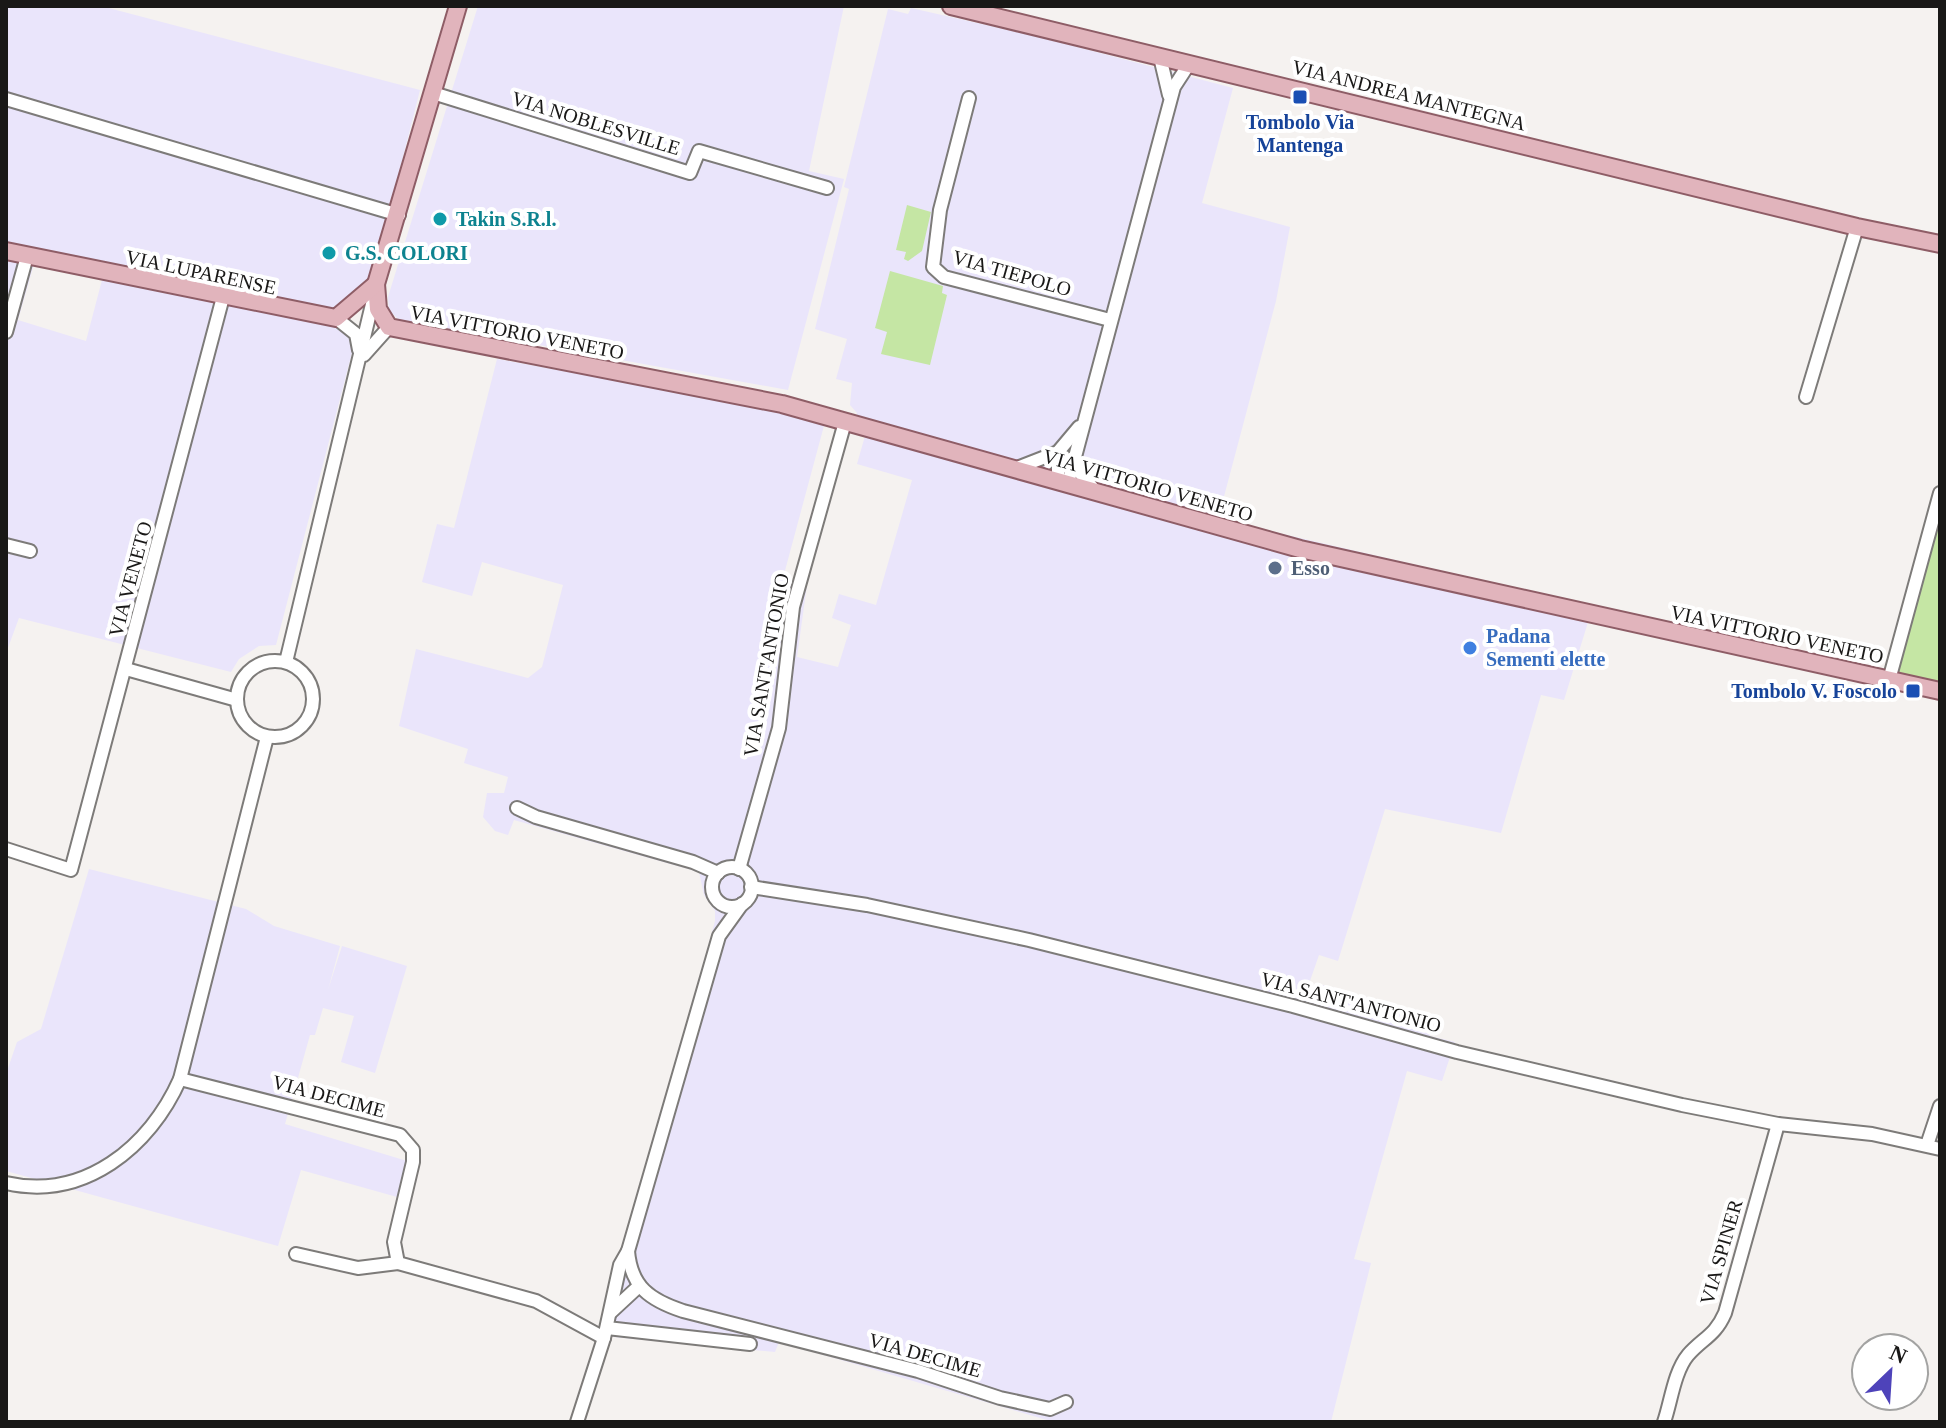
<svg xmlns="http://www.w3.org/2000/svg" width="1946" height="1428" font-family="'Times New Roman',serif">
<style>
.industrial{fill:#eae5fb}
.green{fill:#c5e6a4}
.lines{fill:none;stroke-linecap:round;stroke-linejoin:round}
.minor-casing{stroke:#7d7b79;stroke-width:16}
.major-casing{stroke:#8e5d66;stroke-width:20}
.minor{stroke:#fff;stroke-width:12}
.major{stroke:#e1b4bc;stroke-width:16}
.transit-dot{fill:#1a4fb4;stroke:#fff;stroke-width:3}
.culture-dot{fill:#0f9aa8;stroke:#fff;stroke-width:3}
.service-dot{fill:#5c6f8a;stroke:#fff;stroke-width:3}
.shop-dot{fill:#3f7fe0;stroke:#fff;stroke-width:3}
.labels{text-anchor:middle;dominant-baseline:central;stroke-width:8;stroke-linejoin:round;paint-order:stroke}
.street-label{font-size:20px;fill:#191817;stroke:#fff}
.transit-label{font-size:20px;font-weight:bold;fill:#164399;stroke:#fff}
.culture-label{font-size:20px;font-weight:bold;fill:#0d838f;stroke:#fff;text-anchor:start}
.service-label{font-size:20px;font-weight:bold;fill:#4e5e75;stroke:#fff;text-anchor:start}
.shop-label{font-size:20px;font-weight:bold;fill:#366cbe;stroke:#fff;text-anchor:start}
</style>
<rect width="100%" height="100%" fill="#f5f2f0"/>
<g class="industrial">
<polygon points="6,6 101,6 420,90 377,260 365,290 334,313 152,277 6,242"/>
<polygon points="478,6 844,6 809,171 844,179 788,390 399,320 389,310 388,297"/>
<polygon points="911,8 1043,38 1233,88 1202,203 1290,227 1276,301 1218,519 1593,606 1564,700 1541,695 1501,833 1385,809 1338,961 1319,955 1304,998 1316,1002 1323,985 1434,1017 1430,1036 1455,1042 1442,1081 1407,1071 1354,1259 1371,1263 1331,1422 1054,1422 779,1342 775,1352 613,1337 603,1332 715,921 715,911 704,895 699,872 514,820 508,835 495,831 483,817 487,793 504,793 508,777 464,763 468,749 399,726 416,649 528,678 542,667 563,585 482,562 472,596 422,582 437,524 454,528 497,359 793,412 825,422 783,578 807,585 797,657 838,667 851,625 832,618 839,594 876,605 912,480 857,464 865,436 852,432 857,413 850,405 852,383 836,379 847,339 815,329 849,189 844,187 888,9 908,14"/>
<polygon points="6,258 34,264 18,320 86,341 102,280 343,328 351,335 354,345 276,645 259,646 239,659 231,672 19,618 6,653"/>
<polygon points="89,869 246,909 274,926 340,946 328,990 342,946 407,966 375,1073 341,1062 354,1016 323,1008 315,1035 310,1035 285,1124 407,1161 397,1197 301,1170 278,1246 6,1171 6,1074 17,1042 41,1029"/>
</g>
<g class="green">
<polygon points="907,205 931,212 922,251 908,261 904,259 906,252 896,250"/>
<polygon points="890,271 943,286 942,293 947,295 930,365 881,354 887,332 875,328"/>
<polygon points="1940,507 1940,686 1897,676 1897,663"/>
</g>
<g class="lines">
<defs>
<g id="minor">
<polyline points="1160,57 1169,95"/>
<polyline points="433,93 690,173 699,151 827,188"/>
<polyline points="969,98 940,210 933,267 944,277 1110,320"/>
<polyline points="6,99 399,215"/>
<polyline points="336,318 356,334 359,350"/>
<polyline points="6,332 27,256"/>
<polyline points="364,355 389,327"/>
<polyline points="1806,397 1857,227"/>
<polyline points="1058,452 1058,480"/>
<polyline points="1075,459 1081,474 1097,493"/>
<polyline points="1017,468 1058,452 1079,427"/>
<polyline points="1068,483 1174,87 1189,64"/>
<polyline points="6,545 30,551"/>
<circle cx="275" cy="699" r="38"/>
<polyline points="286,662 374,296"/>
<polyline points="126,669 237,700"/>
<polyline points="1889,680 1940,493"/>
<polyline points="517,808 536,817 693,862 718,873"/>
<polyline points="6,849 71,870 223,297"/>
<circle cx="732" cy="887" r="20"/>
<polyline points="739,869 779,728 793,607 845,422"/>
<polyline points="751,887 867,905 1029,940 1293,1006 1457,1052 1682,1105 1778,1124 1872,1134 1940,1149"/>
<polyline points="180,1079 400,1135 413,1150 413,1162 394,1242 398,1263 536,1301 604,1338"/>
<polyline points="1927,1145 1940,1106"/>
<path d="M 6,1183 C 84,1201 150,1147 180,1079 L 267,737"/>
<path d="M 628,1251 C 631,1287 650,1300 683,1311 L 918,1371 L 1000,1398 L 1050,1409 L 1066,1402"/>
<polyline points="296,1254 358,1268 398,1263"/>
<polyline points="611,1312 638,1287"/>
<polyline points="607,1328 750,1344"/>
<polyline points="577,1422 604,1338 620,1265 628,1251 719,936 742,904"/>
<path d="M 1664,1422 C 1671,1402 1674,1372 1688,1355 C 1703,1338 1715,1336 1725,1313 L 1778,1124"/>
</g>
<g id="major">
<polyline points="458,6 376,284 378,309 389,327 782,404 1300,549 1940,691"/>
<polyline points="951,6 1857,227 1940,244"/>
<polyline points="6,251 336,318 376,284"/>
</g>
</defs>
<use href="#minor" class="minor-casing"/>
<use href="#major" class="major-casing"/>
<use href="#minor" class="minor"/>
<use href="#major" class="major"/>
</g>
<g class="transit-dot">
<rect x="1292" y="89" width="16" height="16" rx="4"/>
<rect x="1905" y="683" width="16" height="16" rx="4"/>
</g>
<g class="culture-dot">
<circle cx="440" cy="219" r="8"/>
<circle cx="329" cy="253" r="8"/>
</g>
<circle class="service-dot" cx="1275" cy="568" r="8"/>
<circle class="shop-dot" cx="1470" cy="648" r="8"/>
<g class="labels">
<g class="street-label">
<text transform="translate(1409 95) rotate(14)">VIA ANDREA MANTEGNA</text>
<text transform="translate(596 123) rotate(17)">VIA NOBLESVILLE</text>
<text transform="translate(201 272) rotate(12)">VIA LUPARENSE</text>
<text transform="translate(1012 273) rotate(16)">VIA TIEPOLO</text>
<text transform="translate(517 332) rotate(11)">VIA VITTORIO VENETO</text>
<text transform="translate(1148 485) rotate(16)">VIA VITTORIO VENETO</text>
<text transform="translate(130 579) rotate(-75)">VIA VENETO</text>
<text transform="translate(1777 634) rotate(12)">VIA VITTORIO VENETO</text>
<text transform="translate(766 665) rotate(-80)">VIA SANT'ANTONIO</text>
<text transform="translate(1351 1002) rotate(15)">VIA SANT'ANTONIO</text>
<text transform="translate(329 1096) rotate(15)">VIA DECIME</text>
<text transform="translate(1721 1252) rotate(-74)">VIA SPINER</text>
<text transform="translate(925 1355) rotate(16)">VIA DECIME</text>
</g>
<g class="transit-label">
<text x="1300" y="122">Tombolo Via<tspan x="1300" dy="23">Mantenga</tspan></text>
<text x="1897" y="691" text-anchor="end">Tombolo V. Foscolo</text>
</g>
<g class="culture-label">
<text x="456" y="219">Takin S.R.l.</text>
<text x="345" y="253">G.S. COLORI</text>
</g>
<g class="service-label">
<text x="1291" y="568">Esso</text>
</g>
<g class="shop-label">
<text x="1486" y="636">Padana<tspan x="1486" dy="23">Sementi elette</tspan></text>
</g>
</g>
<rect width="1946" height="1428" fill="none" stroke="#191817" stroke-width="16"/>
<g transform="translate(1890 1372) rotate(25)"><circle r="38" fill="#ffffff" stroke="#a3a3a2" stroke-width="2"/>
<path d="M0-6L14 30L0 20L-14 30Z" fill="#4e43ba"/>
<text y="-12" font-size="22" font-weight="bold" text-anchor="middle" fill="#191817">N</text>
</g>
</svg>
